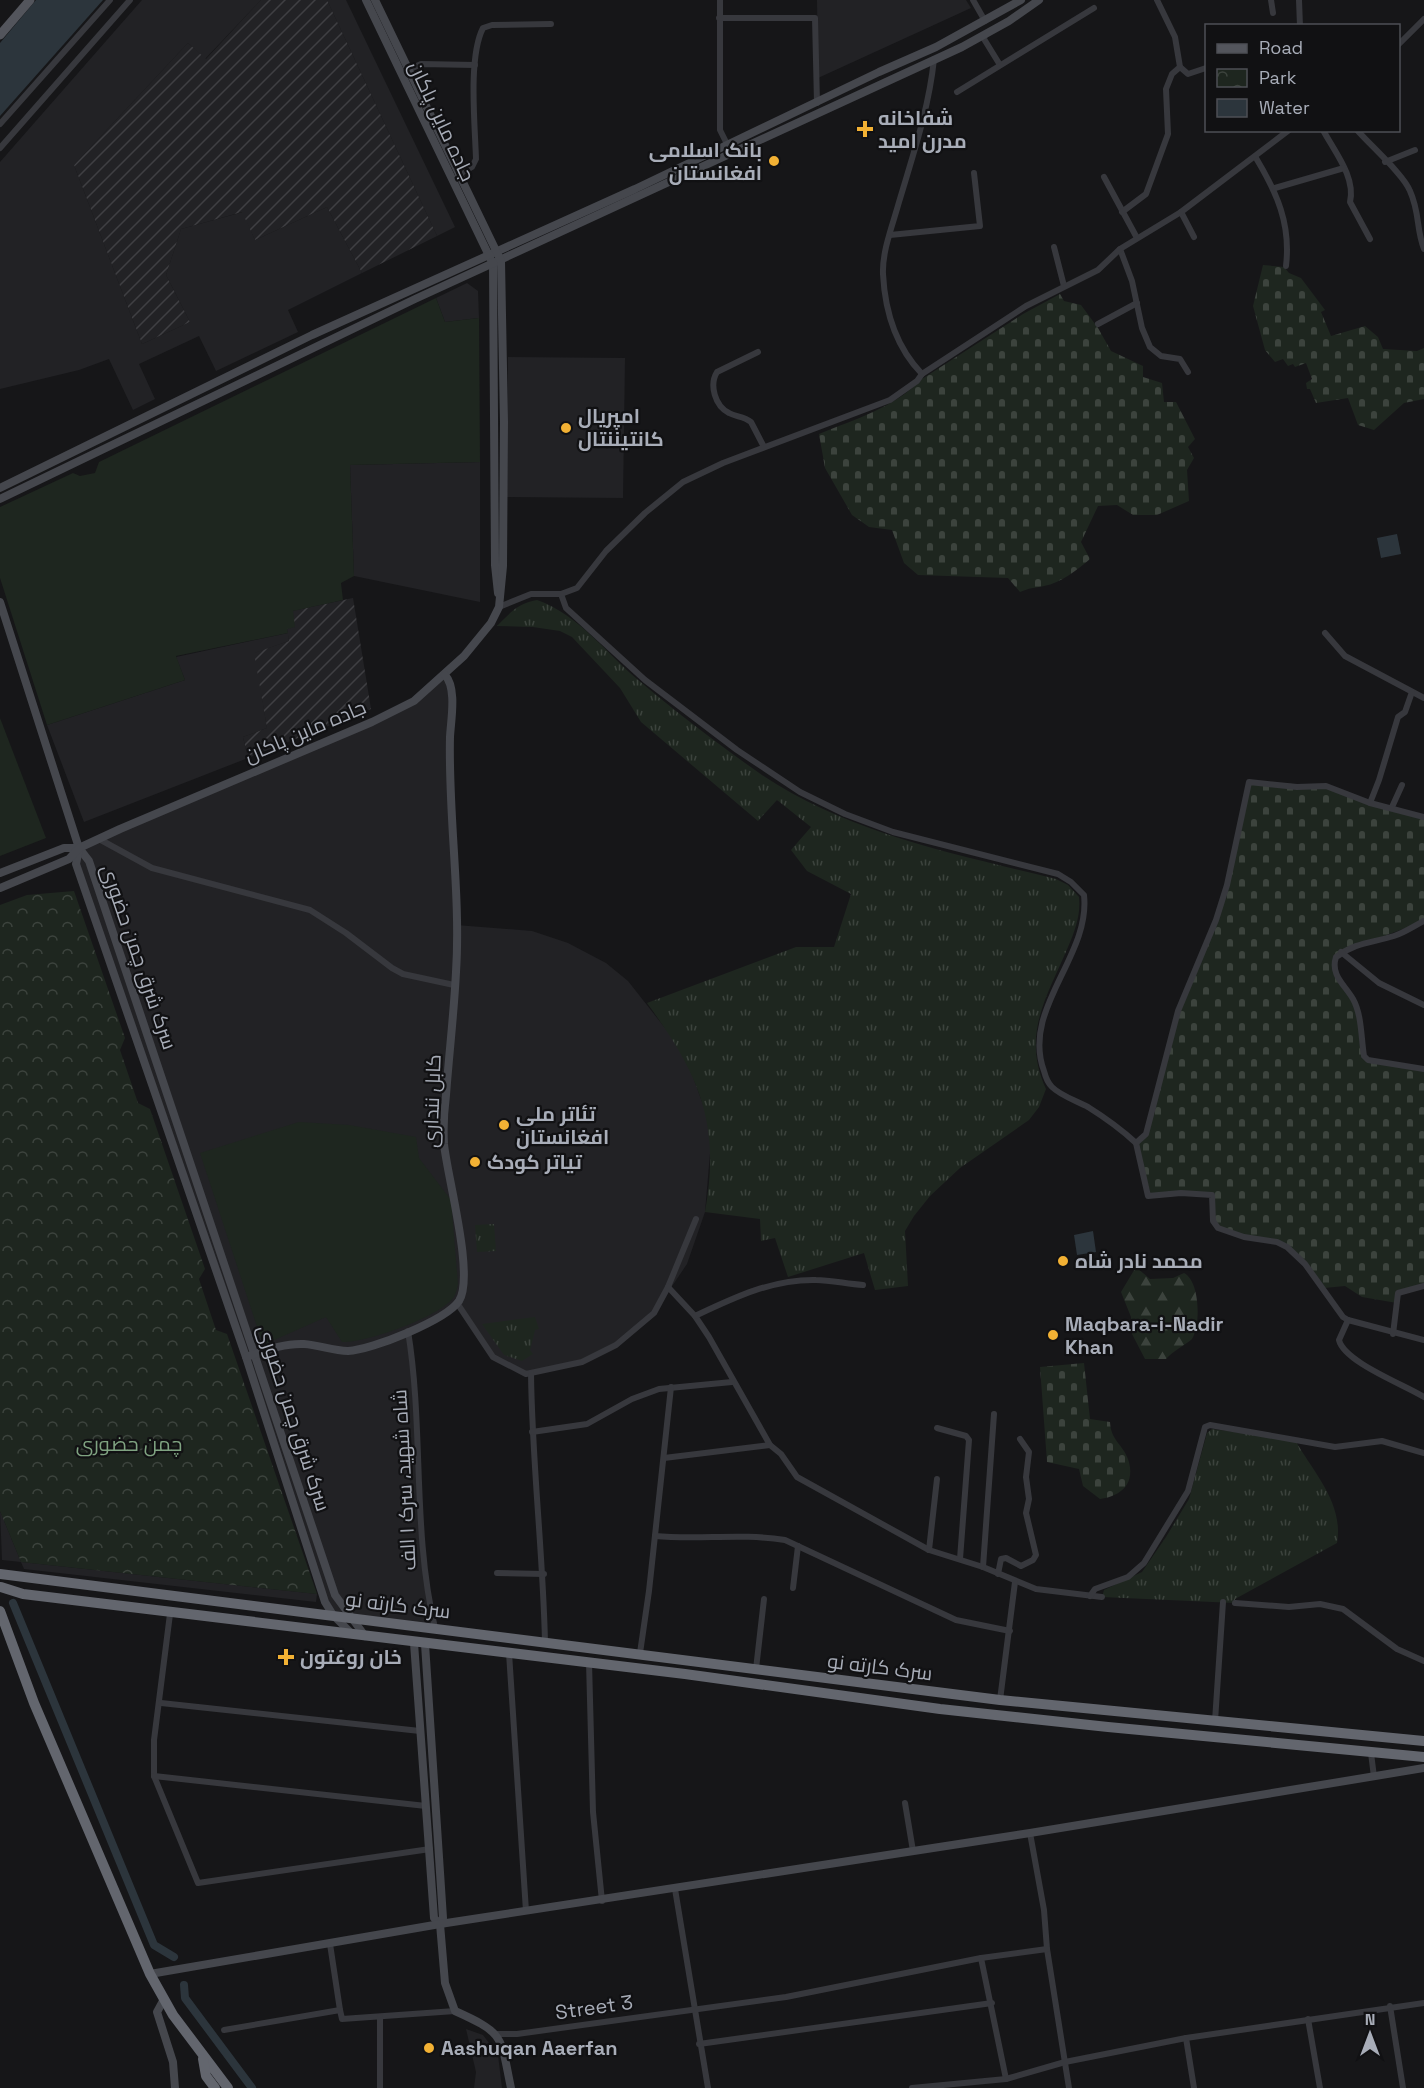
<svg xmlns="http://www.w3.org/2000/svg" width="1424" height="2088" font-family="'Space Grotesk',Cairo,sans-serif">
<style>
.built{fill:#222225}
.industrial{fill:url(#industrial-furrows)}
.grass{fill:url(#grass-tufts)}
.forest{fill:url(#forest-firs)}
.cemetery{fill:url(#cemetery-stones)}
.park{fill:url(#park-crowns)}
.pitch{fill:#1e261f}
.water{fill:#2c353c}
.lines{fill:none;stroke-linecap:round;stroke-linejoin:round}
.canal{stroke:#2c353c;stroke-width:8}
.street{stroke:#37383d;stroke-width:6}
.secondary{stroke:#45474d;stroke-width:8}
.primary{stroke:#53555c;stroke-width:9}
.highway{stroke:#63666e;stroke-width:10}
.poi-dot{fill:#f2b134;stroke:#111113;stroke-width:2}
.labels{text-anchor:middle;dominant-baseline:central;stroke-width:4.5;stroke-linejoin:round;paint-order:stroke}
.poi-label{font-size:20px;font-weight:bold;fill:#a8adb8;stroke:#111113;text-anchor:start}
.street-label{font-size:20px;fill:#a8adb8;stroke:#111113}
.park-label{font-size:20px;fill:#7fa381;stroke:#111113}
</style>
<defs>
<pattern id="industrial-furrows" width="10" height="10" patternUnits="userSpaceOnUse" patternTransform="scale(1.5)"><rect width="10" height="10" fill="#222225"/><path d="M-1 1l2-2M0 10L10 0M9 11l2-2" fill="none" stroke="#3f3f43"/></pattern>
<pattern id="grass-tufts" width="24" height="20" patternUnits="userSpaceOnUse" patternTransform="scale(1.5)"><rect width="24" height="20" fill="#1e261f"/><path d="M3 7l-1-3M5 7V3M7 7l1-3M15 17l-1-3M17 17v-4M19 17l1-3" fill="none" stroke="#3c433d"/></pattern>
<pattern id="forest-firs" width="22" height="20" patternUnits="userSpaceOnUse" patternTransform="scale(1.5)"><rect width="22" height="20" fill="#1e261f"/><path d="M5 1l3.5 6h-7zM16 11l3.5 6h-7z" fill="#3c433d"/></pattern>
<pattern id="cemetery-stones" width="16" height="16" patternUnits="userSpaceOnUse" patternTransform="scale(1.5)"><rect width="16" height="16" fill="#1e261f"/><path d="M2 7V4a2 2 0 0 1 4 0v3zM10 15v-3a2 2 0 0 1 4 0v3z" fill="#3c433d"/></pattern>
<pattern id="park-crowns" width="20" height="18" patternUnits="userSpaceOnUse" patternTransform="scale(1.5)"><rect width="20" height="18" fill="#1e261f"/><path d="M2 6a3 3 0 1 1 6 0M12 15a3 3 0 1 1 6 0" fill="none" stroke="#3c433d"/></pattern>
</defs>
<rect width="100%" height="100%" fill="#161618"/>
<g class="built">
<polygon points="142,0 261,0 205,59 188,43 74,165 142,344 190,322 166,275 181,229 243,212 255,240 327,207 362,273 288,310 298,332 216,371 199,336 139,364 155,399 133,410 109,359 79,370 0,389 0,162"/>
<polygon points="327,0 346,0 455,227 437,236"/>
<polygon points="817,0 966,0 971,8 818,78"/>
<polygon points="467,283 478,291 479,318 445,322 436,298"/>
<polygon points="508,357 625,358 623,498 507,497"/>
<polygon points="480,462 480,602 354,576 350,465"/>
<polygon points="288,633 289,641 255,653 267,728 243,737 248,758 84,822 47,725 185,680 176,657"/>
<polygon points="445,675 449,679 456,925 532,931 568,943 606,963 628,981 676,1042 693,1077 705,1110 711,1142 705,1212 687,1264 654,1313 628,1337 582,1362 526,1374 493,1357 457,1303 408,1331 426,1578 435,1628 333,1615 76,864 79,848 414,701"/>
<polygon points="0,1511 21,1562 317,1594 316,1602 24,1569 21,1562 2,1560"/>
<polygon points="466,2029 483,2035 498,2055 502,2088 474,2088 476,2072"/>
</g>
<g class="industrial">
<polygon points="261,0 327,0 437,236 362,273 327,207 255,240 242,212 181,229 166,275 190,322 142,344 74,165 188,43 206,59"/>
<polygon points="353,598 371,709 248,758 243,737 267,728 254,653 289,641 287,629 292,611"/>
</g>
<g class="grass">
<path d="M 537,600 C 580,615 608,656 643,684 C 681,716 722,747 762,775 C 850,834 956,854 1056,879 L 1068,885 L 1079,897 C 1081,914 1075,931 1068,947 C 1047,997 1021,1034 1046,1089 L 1039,1107 L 1029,1120 L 960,1168 L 930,1196 L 914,1216 L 905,1231 L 908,1286 L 875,1290 L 864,1253 L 788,1277 L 775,1238 L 761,1241 L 760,1219 L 705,1212 C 721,1123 699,1074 647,1003 L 796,947 L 834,947 L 851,894 L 807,871 L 791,850 L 811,827 L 777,800 L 758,821 L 641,722 L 620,688 L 572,637 L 560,631 L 533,627 L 497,626 C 510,613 518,603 537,600 Z"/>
<polygon points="494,1224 496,1251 477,1252 475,1225"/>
<polygon points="535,1317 539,1329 535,1330 530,1350 533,1354 522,1361 504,1355 482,1324"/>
<path d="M 1212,1429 L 1295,1440 C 1313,1472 1344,1503 1337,1543 L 1235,1599 L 1235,1603 L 1102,1597 L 1104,1590 L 1142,1572 L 1166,1537 L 1189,1499 L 1207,1433 Z"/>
</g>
<path class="forest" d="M 1136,1267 L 1150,1279 L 1173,1278 L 1184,1273 C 1200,1281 1201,1325 1192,1339 C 1188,1343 1173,1351 1166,1359 L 1145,1359 L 1132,1334 L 1131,1317 L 1121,1292 Z"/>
<g class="cemetery">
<polygon points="1263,265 1284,267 1289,273 1301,278 1325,310 1321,312 1331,336 1365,326 1378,337 1383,349 1417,351 1424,348 1424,399 1404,403 1374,430 1358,425 1348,398 1316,403 1310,389 1307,389 1306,383 1312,379 1306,363 1295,367 1293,364 1288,366 1283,359 1275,362 1265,350 1253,306"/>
<path d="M 1060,294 L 1064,301 L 1081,305 L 1098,328 L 1111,351 L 1143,366 L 1143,377 L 1162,383 L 1164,402 L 1176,402 L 1195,439 L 1188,447 L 1194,458 L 1187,470 L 1189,501 L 1157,515 L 1133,515 L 1117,505 L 1098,506 L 1081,542 L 1090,559 C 1077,570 1061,583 1044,586 C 1034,588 1029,588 1020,592 L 1008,578 L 918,575 L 904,563 L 892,530 L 869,527 L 852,515 L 825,468 L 819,434 C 855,419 894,408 922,379 L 1023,314 Z"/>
<polygon points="1249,782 1319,785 1424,817 1424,921 1342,952 1334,966 1353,999 1367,1060 1424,1069 1424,1286 1398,1293 1397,1303 1362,1297 1345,1286 1324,1288 1305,1264 1277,1242 1244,1237 1215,1225 1213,1199 1208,1193 1152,1198 1136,1143 1143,1138 1178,1017 1216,920"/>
<path d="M 1084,1363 L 1090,1419 L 1110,1422 C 1111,1441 1122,1443 1128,1459 C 1136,1483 1122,1496 1100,1499 L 1083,1486 L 1079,1469 L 1047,1462 L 1040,1367 Z"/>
</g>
<polygon class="park" points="74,891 125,1038 120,1050 138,1103 150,1109 205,1269 199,1279 216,1330 227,1334 317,1594 21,1562 0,1511 0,905 27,895"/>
<g class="pitch">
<polygon points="436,298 445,322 479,318 480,462 350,465 354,576 341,583 343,600 293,611 295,627 287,629 288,633 176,656 185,680 47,725 0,578 0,507 73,473 80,476 95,473 99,462"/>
<polygon points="0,718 46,838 0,856"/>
<path d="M 299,1122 L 349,1125 L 416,1137 L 419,1158 L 451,1200 L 458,1284 C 457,1288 456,1294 454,1297 C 440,1317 366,1343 342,1342 L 326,1317 L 263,1345 L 200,1153 Z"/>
</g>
<g class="water">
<polygon points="36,0 103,0 0,116 0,43"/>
<polygon points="1397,534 1401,554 1381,558 1377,538"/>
<polygon points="1093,1231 1096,1252 1077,1255 1074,1235"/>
</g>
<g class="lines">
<g class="canal">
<polyline points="13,1603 154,1945 174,1957"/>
<polyline points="184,1985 185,1998 252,2088"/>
</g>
<g class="street">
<polyline points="720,0 720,130 729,148"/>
<polyline points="973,0 985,21"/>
<polyline points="1271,0 1273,13"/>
<polyline points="1299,0 1300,26"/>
<polyline points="719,18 815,18 817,103"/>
<polyline points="985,34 984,39 1000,65"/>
<polyline points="1398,45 1424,19"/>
<polyline points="1180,67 1188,74 1206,68"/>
<polyline points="408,70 421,64 475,65"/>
<polyline points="957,92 1094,8"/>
<polyline points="0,124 110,0"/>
<path d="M 1323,130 C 1334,151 1356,177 1350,202 L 1370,239"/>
<path d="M 1357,130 C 1370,145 1404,175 1410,191 C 1420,213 1416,229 1424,249"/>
<polyline points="0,148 130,0"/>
<path d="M 1256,158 C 1277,193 1291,224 1286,266"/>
<polyline points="1385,162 1415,150"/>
<path d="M 458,175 L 472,167 L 476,159 C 475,125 468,57 483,28 L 492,25 L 551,24"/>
<polyline points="1104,177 1137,238"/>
<polyline points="1275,188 1344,168"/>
<polyline points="1122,212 1146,194 1168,134 1166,89 1172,74 1180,67 1175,37 1157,0"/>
<polyline points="1181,212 1194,237"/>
<polyline points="890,235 980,226 974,173"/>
<polyline points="1054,247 1064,286"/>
<polyline points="1120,249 1132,281 1142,328 1150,347 1161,356 1180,359 1188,372"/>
<polyline points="1098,324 1137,303"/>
<path d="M 758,352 L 717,372 C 709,385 715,406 729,413 C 736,417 744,416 751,422 L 764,447"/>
<path d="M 922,374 C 895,346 885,312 883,274 C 882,251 893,224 899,202 C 913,155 929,108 934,59"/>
<path d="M 561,594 L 566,608 L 645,680 L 737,750 L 800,792 L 845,814 L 893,832 L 1058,874 L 1071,882 L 1084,895 C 1091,956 1021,1009 1044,1071 C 1045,1075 1048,1083 1052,1087 C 1061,1096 1077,1101 1088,1107 C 1104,1117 1122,1130 1136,1143 L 1148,1196 L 1181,1193 L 1212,1195 L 1213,1221 L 1218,1228 L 1244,1237 L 1277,1242 L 1287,1247 L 1305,1264 L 1343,1317 L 1348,1320 L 1424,1340"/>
<polyline points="499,607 531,594 561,594 577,588 606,551 645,513 683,482 723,463 890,400 917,381 922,374 1026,306 1098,270 1120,249 1181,212 1289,130"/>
<polyline points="1325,633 1345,656 1424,698"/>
<polyline points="1370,803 1379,780 1398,717 1405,712 1412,692"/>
<polyline points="1392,807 1402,785"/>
<polyline points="99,839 152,868 310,910 346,933 392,968 403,974 454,985"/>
<path d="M 1424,921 C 1414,926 1404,933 1394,936 C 1372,943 1356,942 1336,957 C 1330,975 1345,985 1353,999 C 1362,1015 1361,1038 1364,1056 L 1368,1060 L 1424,1069"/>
<polyline points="1341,952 1379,983 1424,1005"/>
<polyline points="1136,1143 1146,1134 1178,1011 1216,920 1227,885 1249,782 1297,787 1326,786 1370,803 1424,817"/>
<polyline points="668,1287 696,1219"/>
<polyline points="457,1303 493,1357 526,1374 582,1362 616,1345 654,1313 668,1287 695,1316 709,1337 770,1445 781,1454 797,1477 929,1550 983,1567 1036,1589 1102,1597"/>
<path d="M 695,1316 C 733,1298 772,1279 816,1280 C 831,1280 847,1284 863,1285"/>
<path d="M 1348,1320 L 1339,1340 C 1344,1362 1405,1385 1424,1397"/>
<path d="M 408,1331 C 424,1429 412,1531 435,1628"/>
<polyline points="1393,1334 1398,1293 1424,1286"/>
<path d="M 531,1373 C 532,1463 543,1552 545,1642"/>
<polyline points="937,1428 966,1436 969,1440 960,1559"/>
<polyline points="532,1432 587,1424 632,1399 659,1389 732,1382"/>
<polyline points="664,1458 770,1445"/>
<path d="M 655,1536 C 699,1540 741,1533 785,1540 L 956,1620 L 1010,1631"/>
<polyline points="929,1550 937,1479"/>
<polyline points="983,1567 994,1414"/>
<polyline points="497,1573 544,1574"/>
<polyline points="998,1574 1001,1559 1006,1558 1021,1566 1033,1560 1036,1555 1026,1513 1029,1499 1026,1477 1029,1452 1020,1439"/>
<polyline points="793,1588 798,1546"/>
<polyline points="1090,1596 1095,1589 1128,1577 1144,1563 1188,1491 1205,1427 1210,1425 1335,1447 1382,1441 1424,1453"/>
<polyline points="1235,1603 1289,1607 1320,1604 1343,1609 1397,1649 1424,1661"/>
<polyline points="170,1614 154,1740 154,1776 198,1883 430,1849"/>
<polyline points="509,1653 526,1911"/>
<polyline points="640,1653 649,1591 671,1387"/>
<polyline points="589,1662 593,1812 602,1901"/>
<polyline points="756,1669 764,1599"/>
<polyline points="1000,1700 1015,1582"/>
<polyline points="161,1703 420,1731"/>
<polyline points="1215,1721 1223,1602"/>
<polyline points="1371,1753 1374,1777"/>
<polyline points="154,1776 426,1806"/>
<polyline points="905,1803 913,1851"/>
<polyline points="1030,1833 1044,1910 1047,1949 1069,2088"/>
<polyline points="675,1889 708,2088"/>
<polyline points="330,1944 340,2010"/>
<polyline points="981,1958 1006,2079"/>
<polyline points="1390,2006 1403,2088"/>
<polyline points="1308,2019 1320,2088"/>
<polyline points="224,2030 340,2010 342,2019 455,2011"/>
<polyline points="497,2034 517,2034 786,1997 981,1958 1047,1949"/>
<polyline points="1186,2038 1194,2088"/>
<polyline points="699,2044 992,2003"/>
<polyline points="380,2088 380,2017"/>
<polyline points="912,2088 1006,2079 1065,2062 1186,2038 1424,2003"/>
</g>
<g class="secondary">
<polyline points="366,0 493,264 495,565 498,593"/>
<polyline points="0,488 312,335 635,189 879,72 936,47 1021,0"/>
<polyline points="0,499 415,299 962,47 1009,21 1039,0"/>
<polyline points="0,602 79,848 89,861 335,1595 365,1636"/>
<polyline points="79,849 76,864 246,1357 325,1602 333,1615 352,1634"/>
<polyline points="0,873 64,848 79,848"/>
<polyline points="0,888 69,859 79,848 120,829 372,722 414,701 464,656 491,623 499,607 503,566 504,422 501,261 375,0"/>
<path d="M 246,1357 C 264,1351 284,1343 304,1344 C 319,1345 333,1351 348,1351 C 372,1350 446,1320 459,1301 C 475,1276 447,1176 444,1144 C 443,1128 444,1111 446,1095 C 449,1054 454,1013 456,972 C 461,896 448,814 450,737 C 451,719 457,688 445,675"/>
<polyline points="414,1643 434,1918 440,1924"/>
<path d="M 425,1644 L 443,1918 L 440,1924 L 445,1983 L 455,2011 C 506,2034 500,2036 511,2088"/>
<polyline points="150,1974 440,1924 1030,1833 1424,1768"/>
<polyline points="163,2001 157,2012 173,2062 175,2088"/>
</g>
<polyline class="primary" points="0,35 30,0"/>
<g class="highway">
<polyline points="0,1574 1000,1700 1424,1741"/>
<polyline points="1,1587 23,1594 685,1674 940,1709 1108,1727 1424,1757"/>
<polyline points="0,1611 34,1703 150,1974 173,2015 228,2088"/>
<polyline points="203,2059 206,2076 215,2088"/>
</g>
</g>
<g class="poi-dot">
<path d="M862 120h6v6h6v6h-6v6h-6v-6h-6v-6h6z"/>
<circle cx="774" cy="161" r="6"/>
<circle cx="566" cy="428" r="6"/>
<circle cx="504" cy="1125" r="6"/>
<circle cx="475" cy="1162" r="6"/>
<circle cx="1063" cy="1261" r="6"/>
<circle cx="1053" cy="1335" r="6"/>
<path d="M283 1648h6v6h6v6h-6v6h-6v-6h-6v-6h6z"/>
<circle cx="429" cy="2048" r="6"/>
</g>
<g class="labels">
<g class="poi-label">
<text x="878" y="118">شفاخانه<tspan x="878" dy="23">مدرن امید</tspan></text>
<text x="762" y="150" text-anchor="end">بانک اسلامی<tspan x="762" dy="23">افغانستان</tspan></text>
<text x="578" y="416">امپریال<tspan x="578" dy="23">کانتیننتال</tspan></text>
<text x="516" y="1114">تئاتر ملی<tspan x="516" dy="23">افغانستان</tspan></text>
<text x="487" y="1162">تیاتر کودک</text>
<text x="1075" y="1261">محمد نادر شاه</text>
<text x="1065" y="1324">Maqbara-i-Nadir<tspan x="1065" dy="23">Khan</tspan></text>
<text x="300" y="1657">خان روغتون</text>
<text x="441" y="2048">Aashuqan Aaerfan</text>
</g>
<g class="street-label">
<text transform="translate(442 121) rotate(65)">جاده ماین پاکان</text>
<text transform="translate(305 731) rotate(-23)">جاده ماین پاکان</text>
<text transform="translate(139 957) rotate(71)">سرک شرق چمن حضوری</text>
<text transform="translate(432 1101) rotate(-88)">کابل ننداری</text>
<text transform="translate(294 1418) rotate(72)">سرک شرق چمن حضوری</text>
<text transform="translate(404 1480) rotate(-93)">شاه شهید، سرک ۱ الف</text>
<text transform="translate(398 1605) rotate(7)">سرک کارته نو</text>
<text transform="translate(880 1667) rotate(7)">سرک کارته نو</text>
<text transform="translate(594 2007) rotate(-8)">Street 3</text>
</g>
<g class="park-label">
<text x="129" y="1444">چمن حضوری</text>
</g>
</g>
<rect x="1205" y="24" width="195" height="108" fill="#111113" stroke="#4d4f55" stroke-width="1.5"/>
<rect x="1217" y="44" width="30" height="9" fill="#53555c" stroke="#4d4f55" stroke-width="1.5"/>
<text x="1259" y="54" font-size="18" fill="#a8adb8">Road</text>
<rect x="1217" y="69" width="30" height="18" fill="url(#park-crowns)" stroke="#4d4f55" stroke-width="1.5"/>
<text x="1259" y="84" font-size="18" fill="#a8adb8">Park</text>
<rect x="1217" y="99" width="30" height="18" fill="#2c353c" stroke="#4d4f55" stroke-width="1.5"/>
<text x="1259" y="114" font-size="18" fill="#a8adb8">Water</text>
<g transform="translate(1370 2034)" stroke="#111113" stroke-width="4.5" paint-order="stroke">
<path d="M0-4.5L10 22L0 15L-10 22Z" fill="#a8adb8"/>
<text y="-9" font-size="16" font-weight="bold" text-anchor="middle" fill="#a8adb8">N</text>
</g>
</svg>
